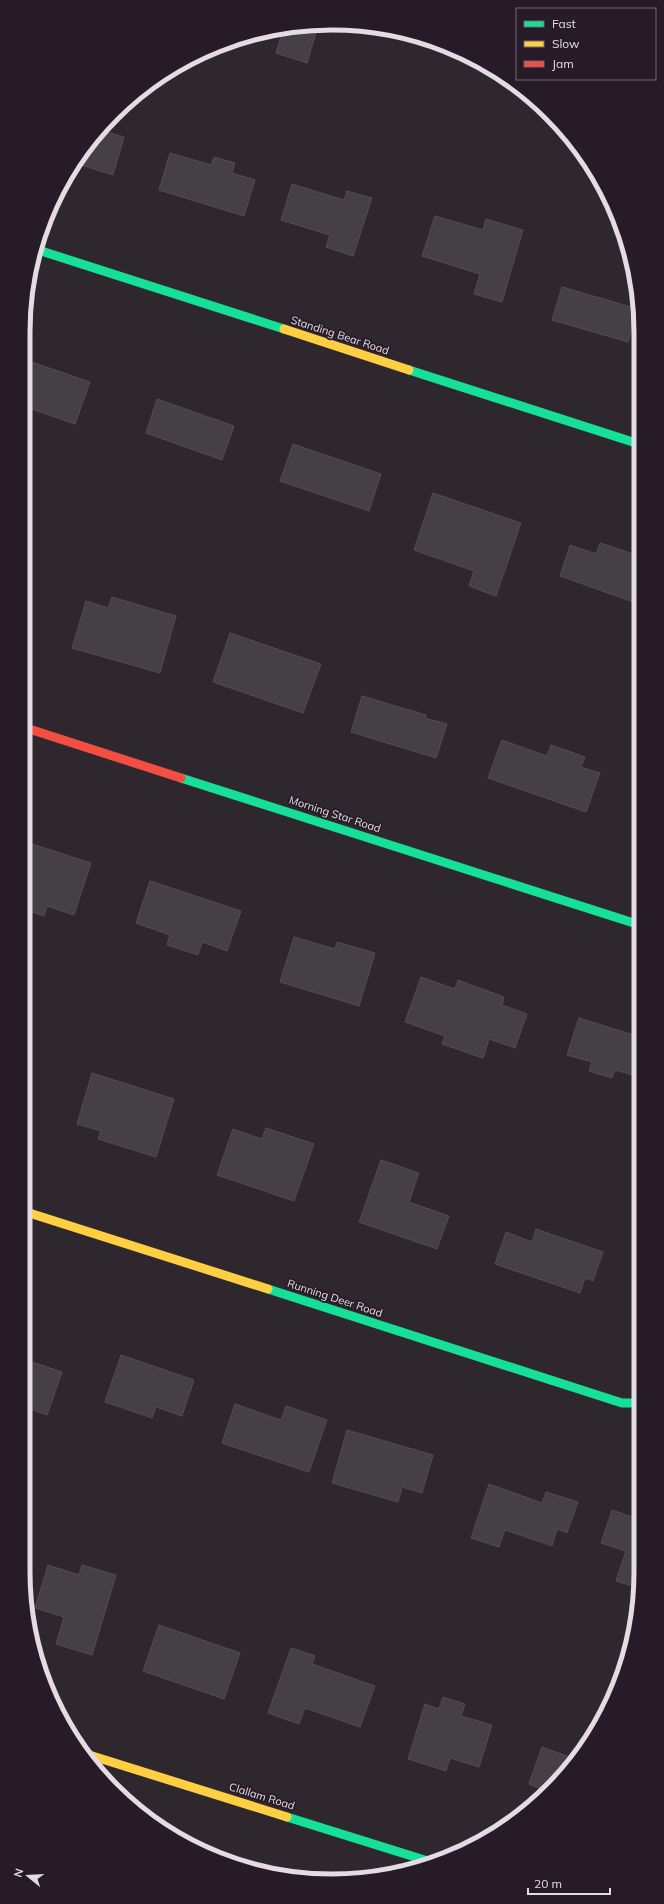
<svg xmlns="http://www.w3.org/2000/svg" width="664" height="1904" font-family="Mulish,sans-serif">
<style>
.building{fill:#454045;stroke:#524d52}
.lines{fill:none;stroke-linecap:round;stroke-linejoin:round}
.fast{stroke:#16e098;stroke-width:9}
.slow{stroke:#ffcf43;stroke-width:9}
.jam{stroke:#f24e42;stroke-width:9}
.labels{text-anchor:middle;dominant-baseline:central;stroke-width:3.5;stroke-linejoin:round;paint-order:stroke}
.street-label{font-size:11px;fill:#e4dce4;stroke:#271b27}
.rim{fill:none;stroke:#e4dce4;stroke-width:5}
</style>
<rect width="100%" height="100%" fill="#2e282e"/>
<g class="building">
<polygon points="305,25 317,29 307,63 276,53 284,27"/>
<polygon points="100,130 124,137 113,175 75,163 87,144"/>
<polygon points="170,153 211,165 214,157 235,163 232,173 255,180 244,216 159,190"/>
<polygon points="292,184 344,200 347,191 372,198 353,256 326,247 330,235 281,220"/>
<polygon points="435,216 483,230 486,219 523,230 502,302 474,294 480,274 422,256"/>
<polygon points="562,287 638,309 628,342 552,320"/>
<polygon points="23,359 90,382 75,424 23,406"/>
<polygon points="157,399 234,426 222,460 146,433"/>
<polygon points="293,444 381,474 369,511 280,481"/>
<polygon points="433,493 521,523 496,596 469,586 474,571 414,550"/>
<polygon points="600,543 639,556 639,604 560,576 570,545 596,554"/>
<polygon points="112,597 176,616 160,673 72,648 86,601 108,608"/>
<polygon points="230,633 321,664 303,713 213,682"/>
<polygon points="362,696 426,715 425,718 447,724 436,758 351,732"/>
<polygon points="502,740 547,756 551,745 585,757 581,767 600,773 586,812 488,778"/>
<polygon points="23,841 91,863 74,915 47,906 44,916 23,909"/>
<polygon points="150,881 241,911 227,951 202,942 198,955 167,945 170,935 136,923"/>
<polygon points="294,937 335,949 337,942 375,953 359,1006 280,982"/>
<polygon points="421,977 455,989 458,980 504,997 502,1005 527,1014 515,1048 489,1039 483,1058 442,1044 445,1036 405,1022"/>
<polygon points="579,1018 640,1037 640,1077 615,1070 612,1078 589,1071 592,1062 567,1055"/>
<polygon points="92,1073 174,1099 156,1157 98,1139 101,1131 77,1124"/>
<polygon points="266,1128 314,1144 294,1201 217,1175 233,1129 262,1139"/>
<polygon points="381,1160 419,1173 409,1202 449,1216 437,1249 359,1222"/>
<polygon points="536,1229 603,1252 593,1281 585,1278 580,1293 495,1264 506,1232 532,1242"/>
<polygon points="121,1355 194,1380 182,1416 156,1407 152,1418 105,1402"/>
<polygon points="23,1359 62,1372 47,1415 23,1406"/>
<polygon points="235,1404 281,1420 286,1406 327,1420 309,1472 222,1443"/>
<polygon points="347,1430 433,1455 422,1493 402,1487 398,1502 332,1483"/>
<polygon points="489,1484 542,1503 546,1492 578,1502 567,1533 557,1529 552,1546 505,1530 499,1547 471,1538"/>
<polygon points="612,1510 641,1520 641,1572 639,1588 616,1581 626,1551 601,1543"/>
<polygon points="48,1565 79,1575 82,1565 116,1575 92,1655 56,1644 64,1617 35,1608"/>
<polygon points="159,1625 240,1653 224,1699 143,1671"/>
<polygon points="291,1648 315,1656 312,1664 375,1686 360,1727 305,1708 299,1724 268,1713"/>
<polygon points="443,1697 465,1704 461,1716 492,1725 479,1767 450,1758 446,1771 408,1759 425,1704 439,1709"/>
<polygon points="542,1747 575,1759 578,1751 582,1753 549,1792 529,1784"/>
</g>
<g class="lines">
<g class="fast">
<polyline points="35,249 284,329"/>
<polyline points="409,370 639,444"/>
<polyline points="181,778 640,925"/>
<polyline points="268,1289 622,1403 641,1403"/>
<polyline points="287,1817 431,1862"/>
</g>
<g class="slow">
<polyline points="284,329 409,370"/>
<polyline points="23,1211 268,1289"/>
<polyline points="86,1754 287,1817"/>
</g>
<polyline class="jam" points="23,727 181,778"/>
</g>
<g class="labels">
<g class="street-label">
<text transform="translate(340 335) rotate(18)">Standing Bear Road</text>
<text transform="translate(335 814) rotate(18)">Morning Star Road</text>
<text transform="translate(335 1298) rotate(18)">Running Deer Road</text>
<text transform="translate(262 1796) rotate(17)">Clallam Road</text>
</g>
</g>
<path d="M0 0H664V1904H0ZM332 30H332A302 302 0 0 1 634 332V1572A302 302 0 0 1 332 1874H332A302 302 0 0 1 30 1572V332A302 302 0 0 1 332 30Z" fill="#271b27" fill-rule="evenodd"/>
<path class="rim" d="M332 30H332A302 302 0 0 1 634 332V1572A302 302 0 0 1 332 1874H332A302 302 0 0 1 30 1572V332A302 302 0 0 1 332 30Z"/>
<rect x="516" y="8" width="140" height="72" fill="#271b27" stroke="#736873"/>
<rect x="524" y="21" width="20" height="6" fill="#16e098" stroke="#736873"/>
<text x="552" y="28" font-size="12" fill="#e4dce4">Fast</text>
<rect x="524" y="41" width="20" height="6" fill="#ffcf43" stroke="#736873"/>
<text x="552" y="48" font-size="12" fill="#e4dce4">Slow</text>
<rect x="524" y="61" width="20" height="6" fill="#f24e42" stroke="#736873"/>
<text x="552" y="68" font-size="12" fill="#e4dce4">Jam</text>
<g transform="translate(28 1876) rotate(288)" stroke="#271b27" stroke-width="3" paint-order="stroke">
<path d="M0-3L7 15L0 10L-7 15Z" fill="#e4dce4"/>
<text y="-6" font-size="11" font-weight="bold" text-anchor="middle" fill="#e4dce4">N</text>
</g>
<path d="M528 1888v6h82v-6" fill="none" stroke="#e4dce4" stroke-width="2"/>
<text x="534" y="1888" font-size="12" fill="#e4dce4" stroke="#271b27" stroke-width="3" paint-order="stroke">20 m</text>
</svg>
